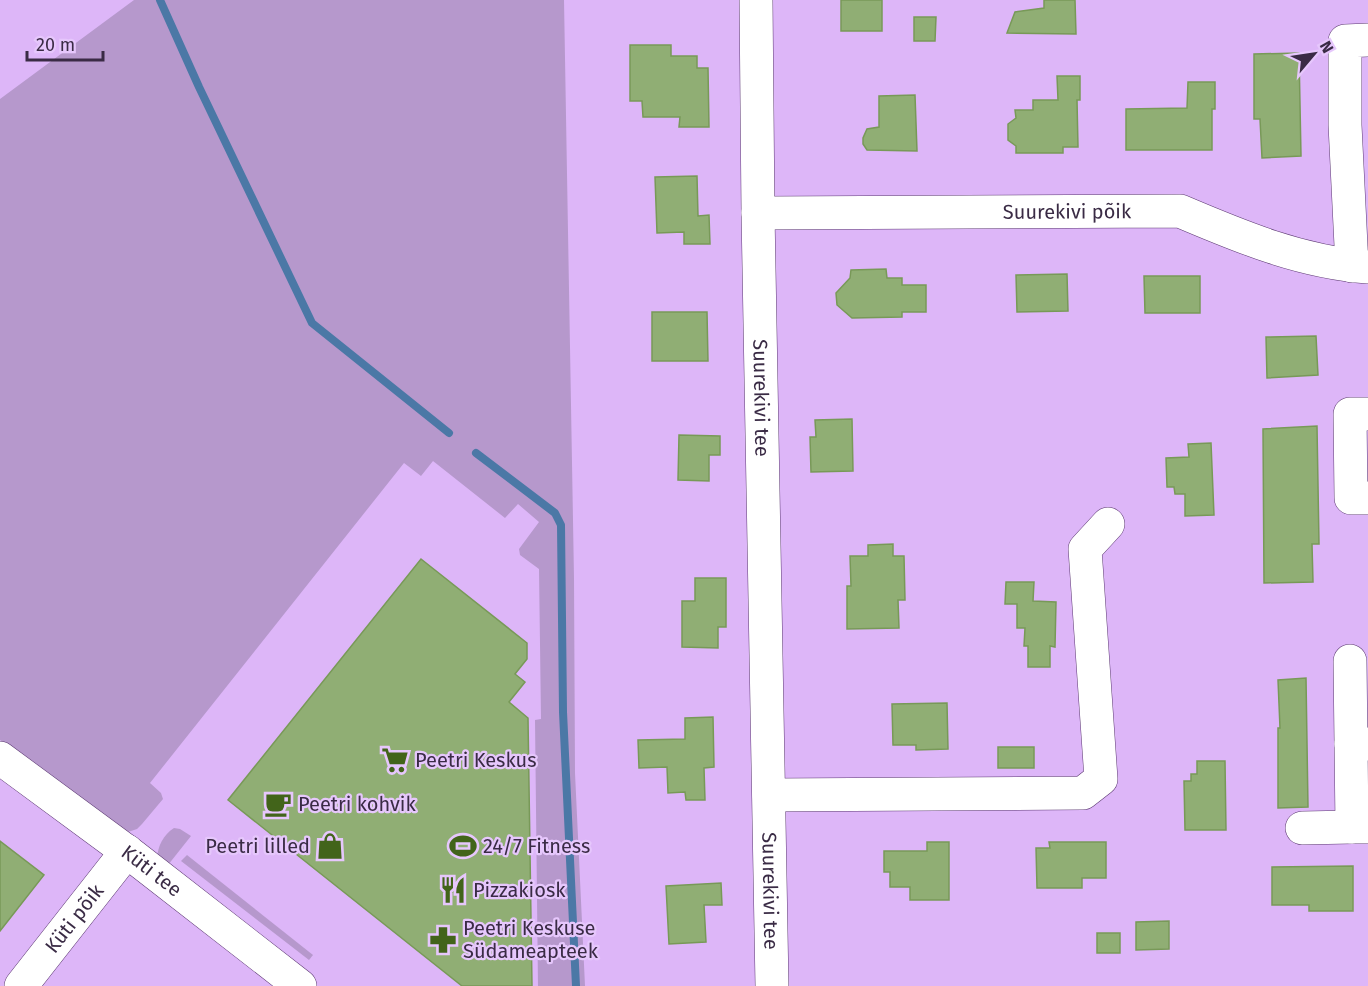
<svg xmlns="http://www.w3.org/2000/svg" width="1368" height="986" font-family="'Fira Sans',sans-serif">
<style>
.green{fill:#b698cc}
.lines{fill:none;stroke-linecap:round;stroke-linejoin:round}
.stream{stroke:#4b78a6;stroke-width:8}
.building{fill:#90ae74;stroke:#789958;stroke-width:1.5}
.minor-casing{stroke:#5c3972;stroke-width:34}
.minor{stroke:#fff;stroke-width:33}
.labels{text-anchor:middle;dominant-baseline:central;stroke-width:4.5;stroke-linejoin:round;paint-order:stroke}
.street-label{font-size:20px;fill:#3a2b45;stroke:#e6c7fc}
.poi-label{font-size:20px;fill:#3a2b45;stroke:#e6c7fc;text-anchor:start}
</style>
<rect width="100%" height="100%" fill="#ddb6f8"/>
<g class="green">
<polygon points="134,0 564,0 574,578 575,773 585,986 538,986 535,720 541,719 539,569 520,555 519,549 539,522 518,504 505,518 433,461 421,476 404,463 150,783 161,793 163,799 142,824 137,829 125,833 102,822 0,740 0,99"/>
<path d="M 174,828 L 180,829 L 191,836 L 168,865 L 157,858 C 158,846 163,835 174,828 Z"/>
<polygon points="187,855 313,955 309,960 181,861"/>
</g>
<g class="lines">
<g class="stream">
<polyline points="160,0 199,87 312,323 449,433"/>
<polyline points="476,453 555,513 561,525 563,712 576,986"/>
</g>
</g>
<g class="building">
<rect x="841" y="0" width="41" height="31"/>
<polygon points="1044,0 1075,0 1076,34 1007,33 1015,12 1044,8"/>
<polygon points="914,17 936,17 935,41 914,41"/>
<polygon points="630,45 671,45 671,56 697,56 697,68 708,68 709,127 679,127 680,117 643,117 642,101 630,101"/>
<polygon points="1299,53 1301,156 1262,158 1260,119 1254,119 1254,54"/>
<polygon points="1057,76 1080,76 1080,100 1077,100 1078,147 1063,147 1063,153 1016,153 1016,146 1008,140 1008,124 1016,118 1015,110 1033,110 1033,100 1058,100"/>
<polygon points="1188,82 1215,82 1215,109 1212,109 1212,150 1126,150 1126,109 1187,108"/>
<polygon points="915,95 917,151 867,150 863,144 863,138 867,129 879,127 879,96"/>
<polygon points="697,176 698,216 709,215 710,244 684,244 684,232 657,233 655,177"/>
<polygon points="886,269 887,278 902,278 902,285 926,285 926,312 902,312 902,317 852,318 837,305 836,293 850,278 851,270"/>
<polygon points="1067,274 1068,311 1017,312 1016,275"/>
<polygon points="1144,276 1200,276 1200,313 1145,313"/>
<polygon points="652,312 707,312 708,361 652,361"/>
<polygon points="1316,336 1318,375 1267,378 1266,337"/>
<polygon points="852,419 853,471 811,472 810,437 816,437 815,420"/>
<polygon points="1317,426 1319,544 1312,544 1313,582 1264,583 1263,429"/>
<polygon points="679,435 720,436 720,455 709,455 709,481 678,480"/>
<polygon points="1211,443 1214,515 1185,516 1185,494 1175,494 1174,487 1167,487 1166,458 1189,457 1188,444"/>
<polygon points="893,544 893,556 904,556 905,600 898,600 899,628 847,629 847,586 851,586 850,556 868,556 868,545"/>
<polygon points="421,559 527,643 527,659 515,674 525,682 509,702 528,718 532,986 462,986 228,800"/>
<polygon points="695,578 726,578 726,627 718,627 718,648 682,647 682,601 695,601"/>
<polygon points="1006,582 1034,582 1033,601 1056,602 1055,647 1050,646 1050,667 1028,667 1028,646 1024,646 1025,628 1017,628 1017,604 1005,604"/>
<polygon points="1306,678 1308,807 1278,808 1278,728 1280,728 1278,680"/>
<polygon points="947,703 948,749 916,750 916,745 893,745 892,704"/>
<polygon points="713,717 714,767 704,768 705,800 686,800 685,792 668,793 667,767 639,768 638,740 685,739 685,718"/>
<rect x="998" y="747" width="36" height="21"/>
<polygon points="1197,761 1225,761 1226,830 1185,830 1184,781 1191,781 1191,774 1197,774"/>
<polygon points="0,841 44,875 0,931"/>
<polygon points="927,842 949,842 949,900 910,900 910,887 890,887 890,872 884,872 884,851 927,851"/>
<polygon points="1049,842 1106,842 1106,878 1082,878 1082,888 1037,888 1036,848 1050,848"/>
<polygon points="1353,866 1353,911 1309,911 1309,905 1272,905 1272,867"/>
<polygon points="721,883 722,905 704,905 706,942 669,944 666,886"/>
<polygon points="1169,921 1169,949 1136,950 1136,922"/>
<rect x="1097" y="933" width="23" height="20"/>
</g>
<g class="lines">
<defs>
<g id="minor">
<path id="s1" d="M 756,0 L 758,213 L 772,986"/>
<path id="s2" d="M 758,213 L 1180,211 C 1241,237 1301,262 1368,267"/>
<polyline points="1352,266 1345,125 1345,41 1368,40"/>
<polyline points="1368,414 1350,414 1351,498 1368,498"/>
<polyline points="1350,661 1351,744"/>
<polyline points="1368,744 1351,744 1352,827 1368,827"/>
<path id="s3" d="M 0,758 L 133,856 L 300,986"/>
<polyline points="769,795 1083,793 1101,779 1085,549 1108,524"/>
<polyline points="1302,828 1352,827"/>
<path id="s4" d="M 21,986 L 127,851"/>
</g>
</defs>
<use href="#minor" class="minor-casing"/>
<use href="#minor" class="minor"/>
</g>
<defs>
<symbol id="supermarket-bare" viewBox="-9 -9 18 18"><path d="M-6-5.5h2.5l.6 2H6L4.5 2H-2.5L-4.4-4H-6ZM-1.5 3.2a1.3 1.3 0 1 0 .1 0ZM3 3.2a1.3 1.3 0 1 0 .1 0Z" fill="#42641a" stroke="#e6c7fc" stroke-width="2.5" paint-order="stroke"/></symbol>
<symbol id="cafe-bare" viewBox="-9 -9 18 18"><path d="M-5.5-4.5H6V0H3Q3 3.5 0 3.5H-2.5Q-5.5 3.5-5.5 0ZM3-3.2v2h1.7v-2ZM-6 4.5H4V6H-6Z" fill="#42641a" stroke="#e6c7fc" stroke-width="2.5" paint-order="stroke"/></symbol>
<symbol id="shop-bare" viewBox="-9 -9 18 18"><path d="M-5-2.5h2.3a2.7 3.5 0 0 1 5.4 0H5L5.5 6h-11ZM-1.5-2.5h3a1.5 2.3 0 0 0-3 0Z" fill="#42641a" stroke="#e6c7fc" stroke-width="2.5" paint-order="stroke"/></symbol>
<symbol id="stadium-bare" viewBox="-9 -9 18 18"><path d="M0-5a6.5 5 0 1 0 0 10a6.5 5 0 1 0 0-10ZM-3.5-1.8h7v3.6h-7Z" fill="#42641a" stroke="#e6c7fc" stroke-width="2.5" paint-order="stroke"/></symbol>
<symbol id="restaurant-bare" viewBox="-9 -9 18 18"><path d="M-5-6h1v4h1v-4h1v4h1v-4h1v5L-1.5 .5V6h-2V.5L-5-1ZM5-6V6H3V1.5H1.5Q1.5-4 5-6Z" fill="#42641a" stroke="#e6c7fc" stroke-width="2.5" paint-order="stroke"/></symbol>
<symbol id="pharmacy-bare" viewBox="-9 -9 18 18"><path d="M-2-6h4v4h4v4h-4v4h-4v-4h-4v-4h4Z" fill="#42641a" stroke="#e6c7fc" stroke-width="2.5" paint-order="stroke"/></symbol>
</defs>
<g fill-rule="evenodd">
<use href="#supermarket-bare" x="376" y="741" width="38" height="38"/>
<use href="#cafe-bare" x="259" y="785" width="38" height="38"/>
<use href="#shop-bare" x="311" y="827" width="38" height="38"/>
<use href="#stadium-bare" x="444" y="827" width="38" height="38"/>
<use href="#restaurant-bare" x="434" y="871" width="38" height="38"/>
<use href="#pharmacy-bare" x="424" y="921" width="38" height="38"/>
</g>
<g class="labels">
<g class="street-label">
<text stroke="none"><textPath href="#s2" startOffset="309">Suurekivi põik</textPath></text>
<text stroke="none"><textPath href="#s1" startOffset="398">Suurekivi tee</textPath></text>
<text stroke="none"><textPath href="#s3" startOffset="189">Küti tee</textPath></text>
<text stroke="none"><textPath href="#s1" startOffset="891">Suurekivi tee</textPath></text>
<text stroke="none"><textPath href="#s4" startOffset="86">Küti põik</textPath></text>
</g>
<g class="poi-label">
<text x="415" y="760">Peetri Keskus</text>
<text x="298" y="804">Peetri kohvik</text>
<text x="310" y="846" text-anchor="end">Peetri lilled</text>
<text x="483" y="846">24/7 Fitness</text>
<text x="473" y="890">Pizzakiosk</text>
<text x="463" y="928">Peetri Keskuse<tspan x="463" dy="23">Südameapteek</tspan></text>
</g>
</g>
<g transform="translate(1314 54) rotate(61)" stroke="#e6c7fc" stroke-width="4.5" paint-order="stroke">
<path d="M0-4.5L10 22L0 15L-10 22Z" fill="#3a2b45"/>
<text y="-9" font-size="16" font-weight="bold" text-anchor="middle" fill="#3a2b45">N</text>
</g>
<path d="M27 51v9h76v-9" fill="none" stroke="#3a2b45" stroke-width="3"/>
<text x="36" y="51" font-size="18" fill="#3a2b45" stroke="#e6c7fc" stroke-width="4.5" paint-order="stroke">20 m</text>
</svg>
